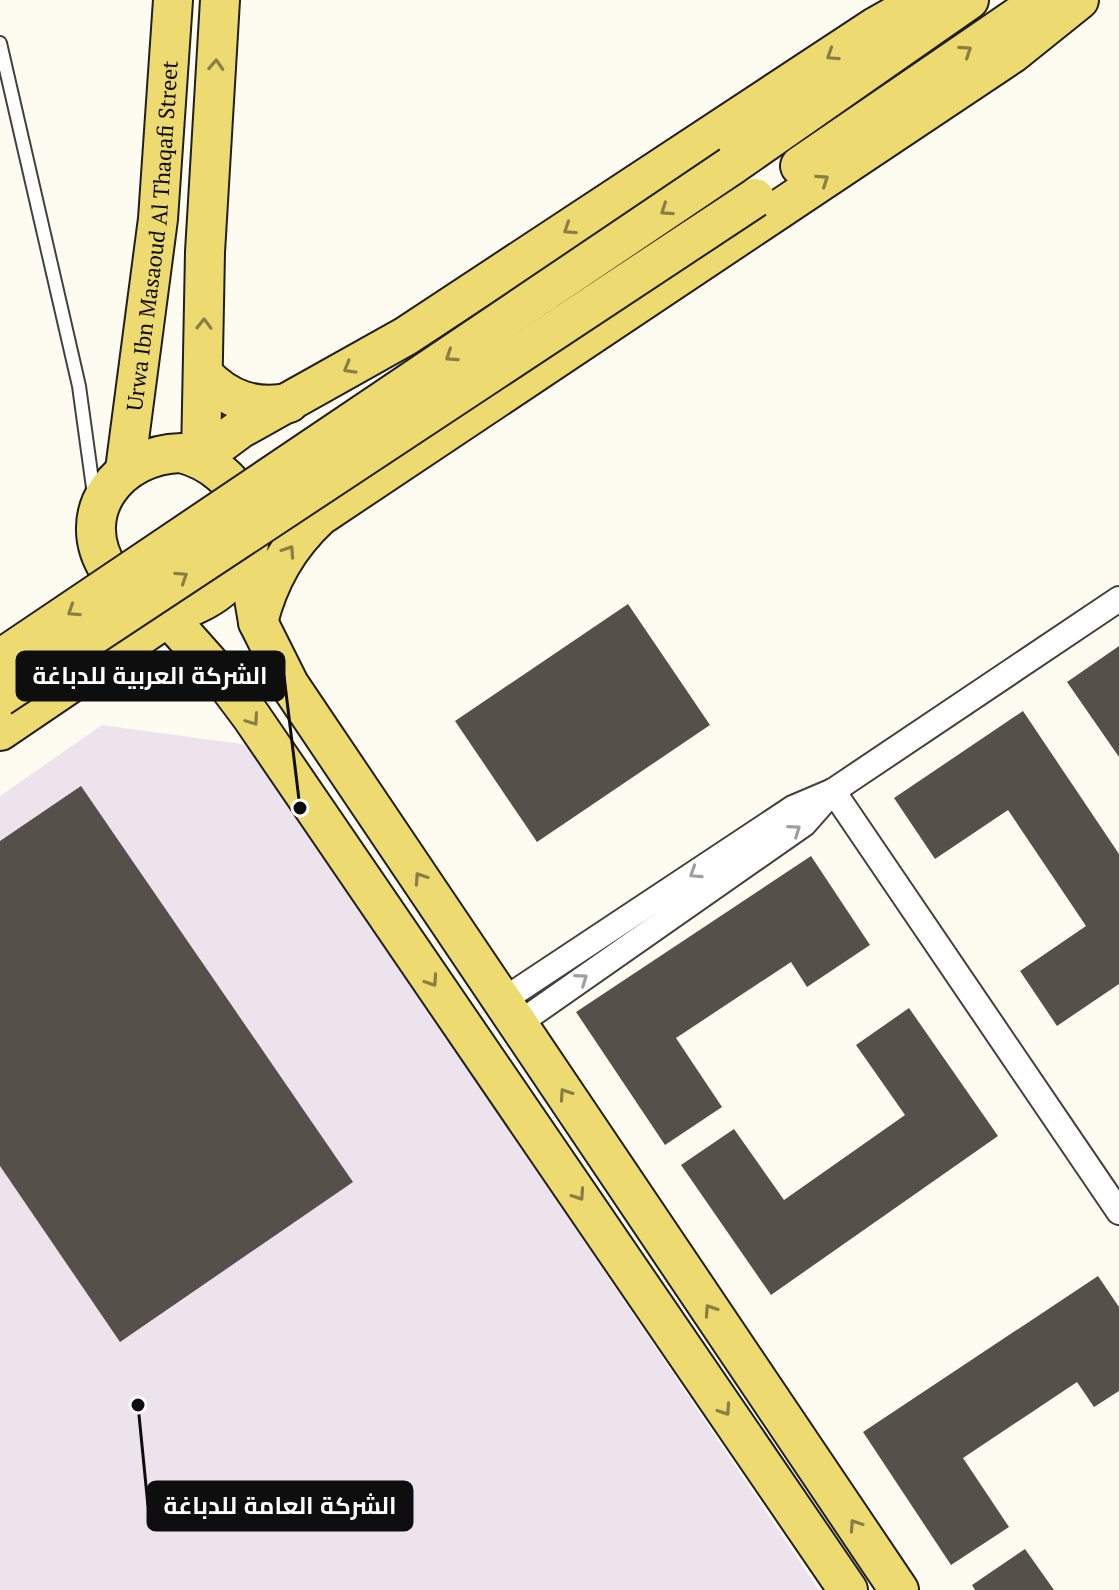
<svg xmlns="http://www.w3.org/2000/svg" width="1119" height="1590" font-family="'PT Serif',Cairo,serif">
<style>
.industrial{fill:#ece3ec}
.building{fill:#56504b}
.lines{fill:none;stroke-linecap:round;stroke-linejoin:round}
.service-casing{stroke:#414141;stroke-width:16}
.minor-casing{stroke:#414141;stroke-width:28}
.primary-casing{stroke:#1f1f1f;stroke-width:42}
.service{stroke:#fff;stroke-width:12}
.minor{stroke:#fff;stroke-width:24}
.primary{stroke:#eddb71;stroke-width:38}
.primary-bridge-casing{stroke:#1f1f1f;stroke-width:42;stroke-linecap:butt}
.primary-bridge{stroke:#eddb71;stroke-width:38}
.oneway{stroke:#897f44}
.oneway2{stroke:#9f9f9f}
.labels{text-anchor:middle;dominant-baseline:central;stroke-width:8;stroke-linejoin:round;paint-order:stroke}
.street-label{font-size:22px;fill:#0e0e0e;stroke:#fff}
.leader{fill:none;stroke:#0e0e0e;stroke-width:3}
.callout-dot{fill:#0e0e0e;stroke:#fff;stroke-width:3}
.callout{fill:#0e0e0e;stroke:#0e0e0e;stroke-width:3}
.callout-label{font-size:24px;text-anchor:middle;font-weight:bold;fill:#fff}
</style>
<rect width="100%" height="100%" fill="#fefcf0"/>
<polygon class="industrial" points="102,725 249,745 819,1590 0,1590 0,796"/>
<g class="building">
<polygon points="628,604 710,725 537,842 455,721"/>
<polygon points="1119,646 1119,757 1067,682"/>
<polygon points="1023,711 1119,854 1119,984 1057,1026 1020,971 1086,926 1008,810 935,859 894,798"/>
<polygon points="81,786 353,1182 120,1342 0,1166 0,841"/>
<polygon points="811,856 870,945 807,987 791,962 676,1038 722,1107 665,1145 576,1012"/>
<polygon points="909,1008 998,1136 771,1295 681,1165 734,1129 784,1200 905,1115 856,1045"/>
<polygon points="1098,1276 1119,1307 1119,1391 1094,1407 1077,1382 963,1458 1009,1527 951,1565 863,1432"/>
<polygon points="1025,1549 1054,1590 975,1590 972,1585"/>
</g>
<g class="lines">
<defs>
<polyline id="service" points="0,43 79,386 94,495"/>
<g id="minor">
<polyline points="833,791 1119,1212"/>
<polyline points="502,1001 793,808 833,791 1119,599"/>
<polyline points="518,1024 804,824 833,791"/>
</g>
<g id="primary">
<polyline points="731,166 969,0"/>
<polyline points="800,166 1042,0"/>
<path d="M 204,375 C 228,400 254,409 289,403"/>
<path d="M 181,453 C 244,469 277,540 223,587 C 208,601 186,608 168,617 C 148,604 123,592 110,572 C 71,513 119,454 181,453 Z"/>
<polyline points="201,458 240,429 406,336 875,27 923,0"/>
<polyline points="201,458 205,252 220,0"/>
<path id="s1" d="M 125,470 L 158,219 L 173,0"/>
<polyline points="246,551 258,622 289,684 899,1590"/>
<path d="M 258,622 C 269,579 288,546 320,516 L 1013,53 L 1079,0"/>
<polyline points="0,731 168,617 224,680 251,716 848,1590"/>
</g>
</defs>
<use href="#service" class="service-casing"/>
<use href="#minor" class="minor-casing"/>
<use href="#primary" class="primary-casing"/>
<use href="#service" class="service"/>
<use href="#minor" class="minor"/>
<use href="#primary" class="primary"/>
<defs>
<g id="primary-bridge">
<polyline points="0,659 731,166"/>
<polyline points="0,697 755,198"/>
</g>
</defs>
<use href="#primary-bridge" class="primary-bridge-casing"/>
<use href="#primary-bridge" class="primary-bridge"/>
</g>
<defs><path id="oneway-chevron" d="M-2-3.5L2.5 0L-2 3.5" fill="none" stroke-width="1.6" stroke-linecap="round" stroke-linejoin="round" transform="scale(2)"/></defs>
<g class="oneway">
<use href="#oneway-chevron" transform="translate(966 51) rotate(-34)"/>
<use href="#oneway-chevron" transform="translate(832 55) rotate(147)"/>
<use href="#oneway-chevron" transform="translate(216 65) rotate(-87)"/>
<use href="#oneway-chevron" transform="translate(823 180) rotate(-34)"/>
<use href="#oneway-chevron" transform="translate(666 210) rotate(146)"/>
<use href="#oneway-chevron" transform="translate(569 229) rotate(147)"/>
<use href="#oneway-chevron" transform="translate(204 324) rotate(-89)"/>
<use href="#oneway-chevron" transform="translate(451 356) rotate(146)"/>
<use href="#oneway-chevron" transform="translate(349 368) rotate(150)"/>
<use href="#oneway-chevron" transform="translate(289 551) rotate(-56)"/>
<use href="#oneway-chevron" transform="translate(182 577) rotate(-33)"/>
<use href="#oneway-chevron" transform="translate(73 611) rotate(147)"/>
<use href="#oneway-chevron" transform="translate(253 720) rotate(55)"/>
<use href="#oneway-chevron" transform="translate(420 878) rotate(-124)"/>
<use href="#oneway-chevron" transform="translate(432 981) rotate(56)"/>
<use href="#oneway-chevron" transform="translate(565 1094) rotate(-124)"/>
<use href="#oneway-chevron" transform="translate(579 1195) rotate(56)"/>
<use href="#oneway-chevron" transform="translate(710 1310) rotate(-124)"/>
<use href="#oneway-chevron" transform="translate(725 1410) rotate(56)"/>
<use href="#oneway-chevron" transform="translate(855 1525) rotate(-124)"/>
</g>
<g class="oneway2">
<use href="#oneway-chevron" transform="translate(795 830) rotate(-35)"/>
<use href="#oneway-chevron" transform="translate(695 873) rotate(147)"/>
<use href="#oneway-chevron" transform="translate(582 979) rotate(-35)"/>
</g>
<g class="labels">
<g class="street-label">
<text stroke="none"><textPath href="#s1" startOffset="236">Urwa Ibn Masaoud Al Thaqafi Street</textPath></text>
</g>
</g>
<path class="leader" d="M300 808L284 676M138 1405L148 1506"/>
<g class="callout-dot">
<circle cx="300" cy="808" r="8"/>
<circle cx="138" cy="1405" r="8"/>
</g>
<g class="callout">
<rect x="17" y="652" width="267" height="48" rx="8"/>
<rect x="148" y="1482" width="264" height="48" rx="8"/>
</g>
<g class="callout-label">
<text x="150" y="684">الشركة العربية للدباغة</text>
<text x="280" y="1514">الشركة العامة للدباغة</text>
</g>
</svg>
